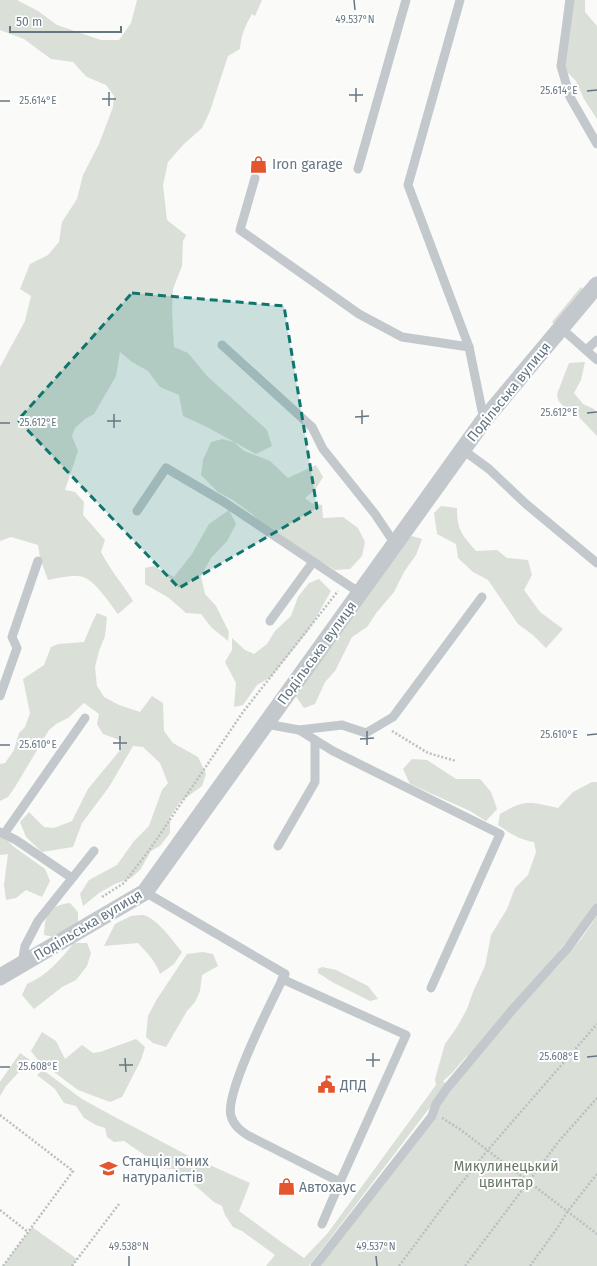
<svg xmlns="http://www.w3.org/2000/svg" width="597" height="1266" font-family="'Fira Sans',sans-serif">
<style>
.green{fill:#dadfd7}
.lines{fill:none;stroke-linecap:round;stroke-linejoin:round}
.path{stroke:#bbbfc2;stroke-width:2.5;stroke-dasharray:2 2;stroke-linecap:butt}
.service{stroke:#c3c8cc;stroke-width:9}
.minor{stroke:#c3c8cc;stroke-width:17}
.marked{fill:#0f766e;fill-opacity:0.2;stroke:#0f766e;stroke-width:3;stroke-dasharray:8 5;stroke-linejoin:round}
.ticks{fill:none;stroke:#657683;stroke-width:1.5}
.labels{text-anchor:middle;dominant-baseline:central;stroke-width:4;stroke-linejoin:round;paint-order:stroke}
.poi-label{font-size:14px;fill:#657683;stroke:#fff;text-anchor:start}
.street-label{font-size:14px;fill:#657683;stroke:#fff}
.park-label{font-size:14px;fill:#687a64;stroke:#fff}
.ticks-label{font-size:10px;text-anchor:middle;fill:#657683;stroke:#fff;stroke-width:4;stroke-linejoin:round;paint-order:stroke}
</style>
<rect width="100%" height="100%" fill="#fafaf8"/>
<g class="green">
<path d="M 0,0 L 17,0 L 38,11 L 57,25 L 101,40 L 119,40 L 131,23 L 137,0 L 262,0 L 255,16 L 252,14 C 245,26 241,35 240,49 L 228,56 L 210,111 L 202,128 L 184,144 L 168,162 L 163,185 L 167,220 L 186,235 L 183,241 L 182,266 L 173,289 L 172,311 L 174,347 L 188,353 L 207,376 L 267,430 L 272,446 L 256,454 L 207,427 L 183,416 L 179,395 L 160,387 L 148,371 L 132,362 L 120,352 L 116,376 L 94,414 L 85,419 L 75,428 L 72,436 L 78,451 L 65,490 L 75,492 L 84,502 L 83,515 L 105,540 L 101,552 C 110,570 123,584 133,601 L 118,614 C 109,603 96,581 83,577 C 74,574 57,578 48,580 L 40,558 L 38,545 L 11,537 L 0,541 L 0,367 L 25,321 L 31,296 L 20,289 L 30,264 L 48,255 L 59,242 L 62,222 L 77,199 L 83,175 L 99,144 L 113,107 L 114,96 L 106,85 L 87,77 L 82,72 L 73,62 L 51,59 L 24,39 L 0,30 Z"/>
<polygon points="565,0 585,0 585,12 597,26 597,119 584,99 576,81 559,64"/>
<polygon points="581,287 585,291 556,326 552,322"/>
<polygon points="585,362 581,380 574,393 583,404 594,409 597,413 597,436 576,414 565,408 558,400 557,394 569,363"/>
<polygon points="222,439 234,442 244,451 270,461 288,478 316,465 323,477 315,490 305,498 311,503 322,505 323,518 343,517 358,528 365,542 362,556 350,569 335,570 271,533 252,514 233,500 218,492 201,475 203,460 211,442"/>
<path d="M 441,506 L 457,508 C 457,531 462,534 476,551 L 497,550 L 507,558 L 528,560 L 532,575 L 524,590 L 540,612 L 563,629 L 546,648 L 533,635 L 518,624 L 488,580 L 473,572 L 458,558 L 456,544 L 437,534 L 434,513 Z"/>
<polygon points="229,510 236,524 227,541 211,558 201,576 205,594 216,606 229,632 228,641 211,627 201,614 186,613 169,598 145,584 145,568 154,566 174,577 192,554 209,524"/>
<polygon points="412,536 422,539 416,555 404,572 394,592 377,612 367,627 352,637 335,671 325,682 315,704 304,708 295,695 394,546"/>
<polygon points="319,579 331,591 309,630 271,677 257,685 243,705 234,707 236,683 225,662 232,650 232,638 245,650 254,654 267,644 275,631 291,616 298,597 309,583"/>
<polygon points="97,613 107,617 105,636 99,651 95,667 97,686 104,697 119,705 140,712 152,696 163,703 164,731 173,743 198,757 206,774 202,786 180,802 170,817 170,833 160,846 151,851 140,870 131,878 115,884 99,893 83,906 80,894 89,880 117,865 134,841 149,826 162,790 168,783 160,763 143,747 133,746 109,787 82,823 73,847 42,852 26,837 20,822 29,812 44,827 54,828 72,821 88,789 121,749 122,741 103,734 97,724 99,714 84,703 68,718 56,724 49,730 15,787 8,797 0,801 0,764 5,763 14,750 19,733 25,727 30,713 23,679 44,665 51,647 58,644 84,642 92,623"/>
<polygon points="412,759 427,760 456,779 480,779 491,792 497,809 486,821 470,811 410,784 403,769"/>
<path d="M 592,782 L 597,782 L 597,905 L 483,1043 L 465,1058 L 452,1073 L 443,1081 L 447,1085 L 309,1266 L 266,1266 L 275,1255 L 242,1231 L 233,1227 L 225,1215 L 222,1206 L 214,1202 L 183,1175 L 173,1169 L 159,1168 L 146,1156 L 124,1141 L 114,1142 L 107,1137 L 105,1128 L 96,1125 L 84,1118 L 76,1106 L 64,1103 L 55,1089 L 37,1075 L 43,1070 L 82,1099 L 111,1115 L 185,1154 L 250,1183 L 239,1211 L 284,1244 L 304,1258 L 327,1234 L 436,1085 L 435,1079 L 445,1044 L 457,1027 L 467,1009 L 473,992 L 485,966 L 491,935 L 507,909 L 515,888 L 528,875 L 536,852 L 534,842 C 518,839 511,834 498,825 L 500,814 C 525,799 530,802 558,808 L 573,792 Z"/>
<polygon points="0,836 3,836 14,847 45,869 50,881 42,897 26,890 16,898 6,900 4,885 8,854 0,855"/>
<path d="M 70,903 L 78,912 L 78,922 L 54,937 L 44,935 C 45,913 48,906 70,903 Z"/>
<path d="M 131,916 C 135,916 142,914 146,916 C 159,921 173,941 182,952 L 174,964 L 160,974 C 155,960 147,953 138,943 L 104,946 L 115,924 Z"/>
<polygon points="597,916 597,1266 320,1266 437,1116 437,1108 470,1066 524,1002 559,965 581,939"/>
<path d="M 74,943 L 87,943 L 91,953 L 87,966 L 76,980 L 62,987 L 34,1009 L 22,995 L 27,984 C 48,975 60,960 74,943 Z"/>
<polygon points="203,952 213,954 218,966 202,975 200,991 195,1002 187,1011 166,1047 153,1043 146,1037 148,1016 157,999 187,954"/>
<polygon points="322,967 336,970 368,986 378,999 370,1001 334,983 318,973 318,969"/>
<polygon points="42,1032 56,1041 65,1059 82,1045 93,1053 100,1052 136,1039 145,1047 141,1060 122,1097 110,1102 78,1090 38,1060 31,1051"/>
<polygon points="20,1053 30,1060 6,1086 0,1096 0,1082"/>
<polygon points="32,1227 77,1259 72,1266 3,1266"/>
</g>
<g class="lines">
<g class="path">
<polyline points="392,731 428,753 456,761"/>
<polyline points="102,897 124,883 150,849 243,712 338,591"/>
<polyline points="0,1115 73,1171 3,1266"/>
<polyline points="442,1118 461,1130 597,1234"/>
<polyline points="0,1210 28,1232"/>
<polyline points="72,1266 119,1204"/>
<polyline points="399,1266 448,1200 487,1151 597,1024"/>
<polyline points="465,1266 559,1141 597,1098"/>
<polyline points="530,1266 558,1227 567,1212 597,1174"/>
</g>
<g class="service">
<polyline points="460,0 408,185 469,347 484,420"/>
<polyline points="570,0 561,66 570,97 597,144"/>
<polyline points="358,169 406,0"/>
<polyline points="255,178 240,230 359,314 402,337 469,347"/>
<polyline points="561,328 597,360"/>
<polyline points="222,345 312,427 323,449 375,514 395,544"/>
<polyline points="586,350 597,340"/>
<polyline points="463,450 489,469 526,504 597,563"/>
<polyline points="137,511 166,468 224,502 360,593"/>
<polyline points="270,621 313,562"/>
<polyline points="0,696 17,648 12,637 38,561"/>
<polyline points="266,724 299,730 333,751 500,834 431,988"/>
<polyline points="299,730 342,725 366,733 393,717 482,597"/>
<polyline points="0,832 16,840 72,878"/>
<polyline points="4,834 85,718"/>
<polyline points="278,846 315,782 315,740"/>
<path d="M 145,892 L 285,974 C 273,999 224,1093 231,1116 C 234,1126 241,1131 249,1136 L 340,1182 L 322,1224"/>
<polyline points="22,964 25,946 38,921 94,851"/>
<polyline points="282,979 406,1035 340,1182"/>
<polyline points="315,1266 432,1116 436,1104 448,1087 513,1009 567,949 597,908"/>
</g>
<polyline class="minor" points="0,977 145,892 484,420 597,285"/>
</g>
<path class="marked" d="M 132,293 L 284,306 L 317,508 L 179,588 L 18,420 Z"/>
<path class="ticks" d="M 354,0 L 355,10M 356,88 L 356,102M 587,91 L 597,90M 109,92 L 109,106M 349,95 L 363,95M 102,99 L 116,99M 0,101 L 10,101M 362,410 L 362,424M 587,413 L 597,412M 114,414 L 114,428M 355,417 L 369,416M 107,421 L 121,421M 0,423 L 10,423M 367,731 L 367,745M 587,735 L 597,734M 120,736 L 120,750M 360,739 L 374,738M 113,743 L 127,743M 0,745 L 10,745M 373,1053 L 373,1067M 587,1057 L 597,1056M 125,1058 L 126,1072M 366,1060 L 380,1060M 119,1065 L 133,1065M 0,1067 L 10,1067M 129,1256 L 129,1266M 376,1256 L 377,1266"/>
<defs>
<symbol id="shop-bare" viewBox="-9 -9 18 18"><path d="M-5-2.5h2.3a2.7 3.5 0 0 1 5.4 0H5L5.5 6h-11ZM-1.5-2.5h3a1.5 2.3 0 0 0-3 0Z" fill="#e4572e" stroke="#fff" stroke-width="2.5" paint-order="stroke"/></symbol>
<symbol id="civic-bare" viewBox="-9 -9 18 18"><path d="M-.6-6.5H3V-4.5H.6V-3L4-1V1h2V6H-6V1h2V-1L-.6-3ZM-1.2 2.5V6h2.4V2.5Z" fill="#e4572e" stroke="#fff" stroke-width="2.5" paint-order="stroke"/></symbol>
<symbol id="school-bare" viewBox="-9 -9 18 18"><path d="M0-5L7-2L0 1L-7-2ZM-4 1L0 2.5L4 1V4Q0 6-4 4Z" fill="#e4572e" stroke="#fff" stroke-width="2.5" paint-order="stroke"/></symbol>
</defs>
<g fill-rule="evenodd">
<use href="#shop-bare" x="246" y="152" width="25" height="25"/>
<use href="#civic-bare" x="314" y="1072" width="25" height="25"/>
<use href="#school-bare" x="96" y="1156" width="25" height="25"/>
<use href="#shop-bare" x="274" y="1174" width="25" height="25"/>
</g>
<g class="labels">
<g class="poi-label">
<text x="272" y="164">Iron garage</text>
<text x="340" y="1085">ДПД</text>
<text x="122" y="1161">Станція юних<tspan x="122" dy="16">натуралістів</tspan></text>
<text x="299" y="1187">Автохаус</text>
</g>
<g class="street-label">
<text transform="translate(509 392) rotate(-51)">Подільська вулиця</text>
<text transform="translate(317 653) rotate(-54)">Подільська вулиця</text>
<text transform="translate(88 925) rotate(-31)">Подільська вулиця</text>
</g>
<g class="park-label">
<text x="506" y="1166">Микулинецький<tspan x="506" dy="16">цвинтар</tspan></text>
</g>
</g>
<g class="ticks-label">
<text x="355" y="23">49.537°N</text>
<text x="559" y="94">25.614°E</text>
<text x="38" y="104">25.614°E</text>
<text x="559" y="416">25.612°E</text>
<text x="38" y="426">25.612°E</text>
<text x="559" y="738">25.610°E</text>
<text x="38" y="748">25.610°E</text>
<text x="559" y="1060">25.608°E</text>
<text x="38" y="1070">25.608°E</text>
<text x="129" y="1250">49.538°N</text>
<text x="376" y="1250">49.537°N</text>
</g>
<path d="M10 26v6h111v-6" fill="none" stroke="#657683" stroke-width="2"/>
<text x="16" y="26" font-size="12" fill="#657683" stroke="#ffffff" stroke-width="3" paint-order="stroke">50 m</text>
</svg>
